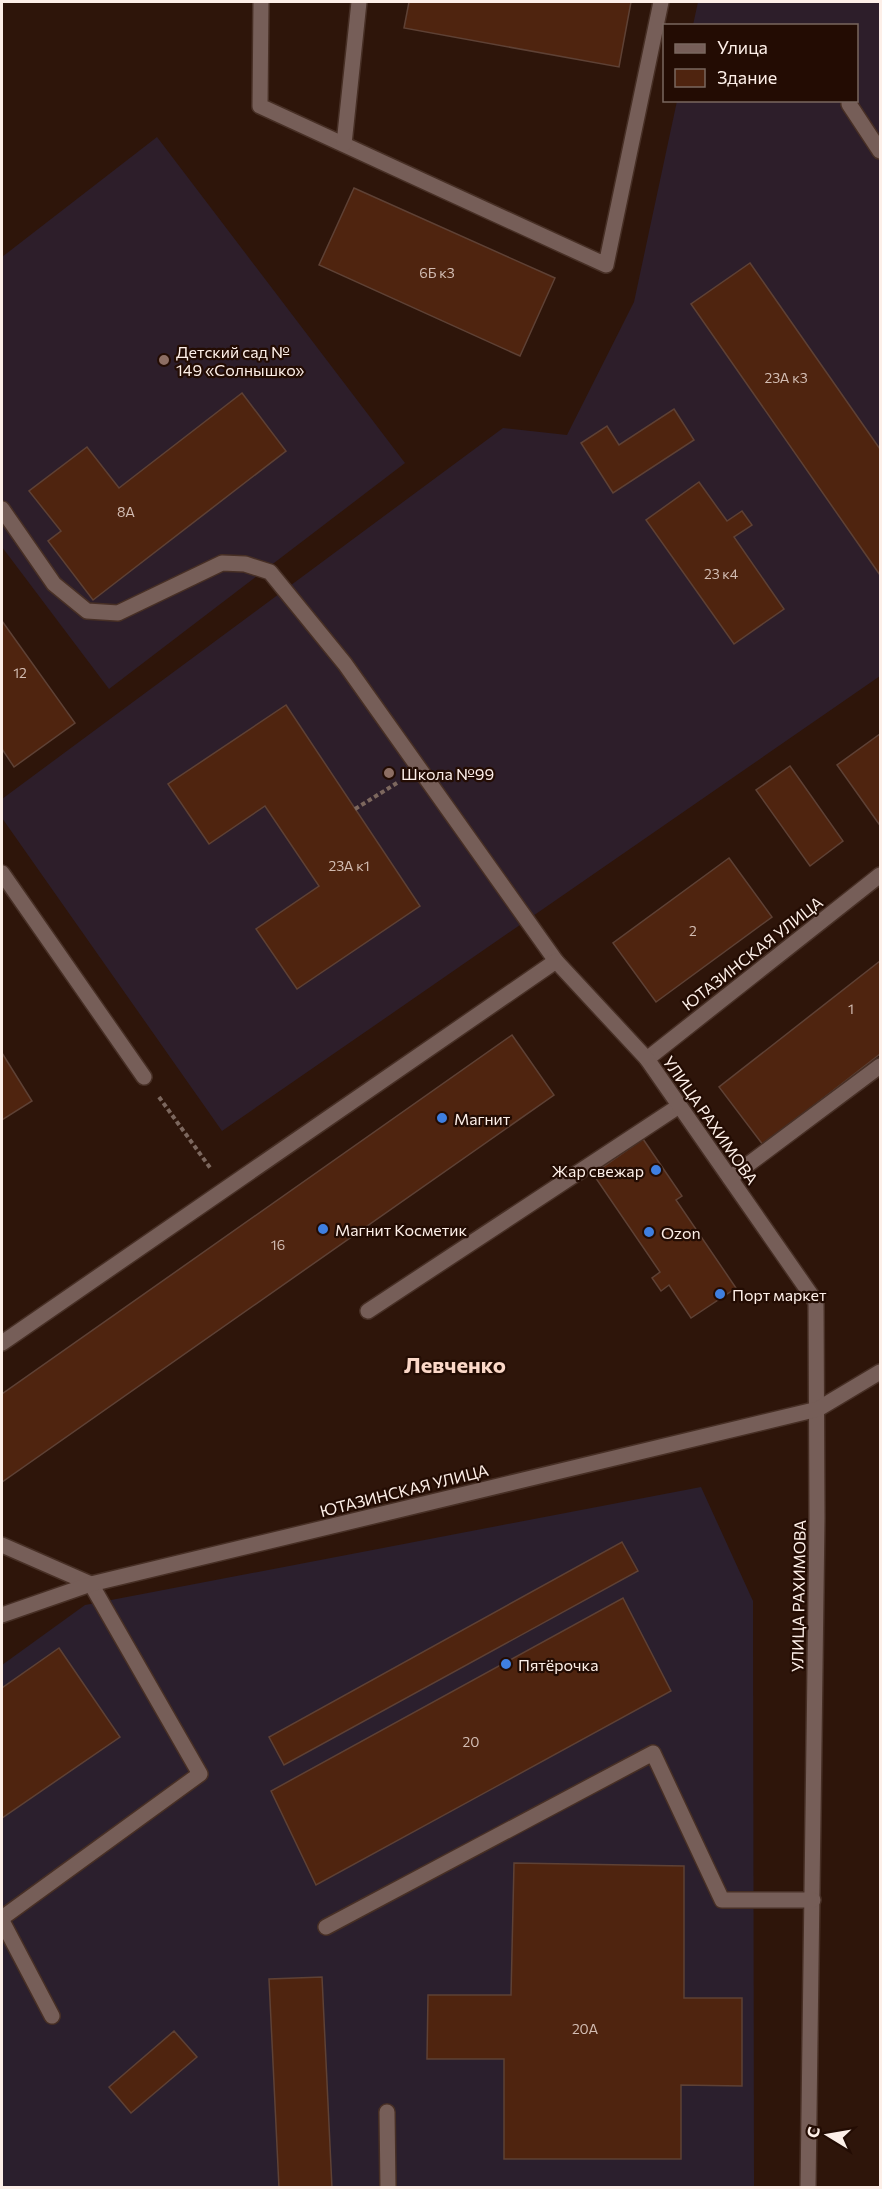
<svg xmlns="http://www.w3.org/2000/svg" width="882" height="2189" font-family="Commissioner,sans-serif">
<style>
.industrial{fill:#2b1f2d}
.education{fill:#2d1e2a}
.building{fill:#4f240f;stroke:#5e4135;stroke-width:1.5}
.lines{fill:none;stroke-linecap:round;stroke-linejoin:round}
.minor-casing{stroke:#472f25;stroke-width:18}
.path{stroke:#7c675e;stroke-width:4;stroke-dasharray:4.5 3;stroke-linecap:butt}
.minor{stroke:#765e58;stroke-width:15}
.education-dot{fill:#8d6e63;stroke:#230c03;stroke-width:2}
.shop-dot{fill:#3f7fe0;stroke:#230c03;stroke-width:2}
.labels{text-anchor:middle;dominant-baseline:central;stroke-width:4.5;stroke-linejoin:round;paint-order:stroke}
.number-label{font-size:14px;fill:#d2bcb2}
.poi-label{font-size:16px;fill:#fdefe8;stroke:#230c03;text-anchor:start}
.street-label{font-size:16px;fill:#fdefe8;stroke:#230c03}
.district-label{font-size:22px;font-weight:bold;fill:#fbd8c8;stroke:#230c03}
</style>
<rect width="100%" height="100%" fill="#2e150a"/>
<polygon class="industrial" points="701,1487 753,1601 754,2187 2,2187 2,1665 85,1605"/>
<g class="education">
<polygon points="698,2 880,2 880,676 222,1131 2,818 2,799 503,428 567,435 634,302 677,101 856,100 856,26 693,25"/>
<polygon points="157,137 405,463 109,689 2,547 2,257"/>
</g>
<g class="building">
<polygon points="409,2 631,2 619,67 404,28"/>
<polygon points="354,188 555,278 520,356 319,265"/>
<polygon points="750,263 880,449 880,575 691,304"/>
<polygon points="242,393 286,451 93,600 48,541 61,531 29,491 87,447 119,488"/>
<polygon points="674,409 694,440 613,493 581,443 607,426 619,445"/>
<polygon points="699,482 727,521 742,511 752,525 734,537 784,609 734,644 646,520"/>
<polygon points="2,621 75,723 14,767 2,749"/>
<polygon points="286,705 420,906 297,989 256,929 319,886 265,806 209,844 168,784"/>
<polygon points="880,734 880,823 879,824 837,765"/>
<polygon points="790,766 843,841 810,866 756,790"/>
<polygon points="729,858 772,917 656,1002 613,943"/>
<polygon points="880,961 880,1054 763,1145 719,1087"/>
<polygon points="512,1035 554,1095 2,1482 2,1394"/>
<polygon points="2,1053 32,1101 2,1120"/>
<polygon points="643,1139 682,1196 676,1200 736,1288 691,1318 669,1285 661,1291 652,1278 660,1272 593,1174"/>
<polygon points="622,1542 638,1571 284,1765 269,1737"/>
<polygon points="623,1598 671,1691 316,1885 271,1791"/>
<polygon points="59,1648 120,1737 2,1818 2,1688"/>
<polygon points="514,1863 684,1866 684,1998 742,1998 742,2086 681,2085 681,2159 504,2159 504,2059 427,2059 428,1995 511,1995"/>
<polygon points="322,1977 332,2188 279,2188 269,1979"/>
<polygon points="174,2031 197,2057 131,2113 109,2087"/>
</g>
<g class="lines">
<defs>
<g id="minor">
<polyline points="261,2 260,106 606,265 661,2"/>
<polyline points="849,104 880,151"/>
<polyline points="344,144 359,2"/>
<polyline points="2,509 54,584 87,611 118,613 222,563 245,564 270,572 345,664 556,961"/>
<polyline points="2,873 144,1077"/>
<polyline points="647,1059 880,875"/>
<polyline points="730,1178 880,1066"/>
<polyline points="368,1311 679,1106"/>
<polyline points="2,1343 556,961 647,1059 816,1302 817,1518 808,2188"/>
<polyline points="2,1545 91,1584 200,1774 2,1918"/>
<polyline points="2,1615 91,1584 818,1409 880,1372"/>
<polyline points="2,1921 52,2016"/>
<polyline points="326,1927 653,1753 722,1900 813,1900"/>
<polyline points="387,2112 388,2188"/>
</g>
</defs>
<use href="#minor" class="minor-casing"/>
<g class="path">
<polyline points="355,809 397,783"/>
<polyline points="159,1097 211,1169"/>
</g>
<use href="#minor" class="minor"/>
</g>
<g class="education-dot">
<circle cx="164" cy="360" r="6"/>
<circle cx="389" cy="773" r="6"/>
</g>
<g class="shop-dot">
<circle cx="442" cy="1118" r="6"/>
<circle cx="656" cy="1170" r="6"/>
<circle cx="323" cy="1229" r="6"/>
<circle cx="649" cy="1232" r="6"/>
<circle cx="720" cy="1294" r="6"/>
<circle cx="506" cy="1664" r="6"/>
</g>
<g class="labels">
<g class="number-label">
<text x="437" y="272">6Б к3</text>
<text x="786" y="377">23А к3</text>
<text x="126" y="511">8А</text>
<text x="721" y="573">23 к4</text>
<text x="20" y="672">12</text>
<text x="349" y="865">23А к1</text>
<text x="693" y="930">2</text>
<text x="851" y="1008">1</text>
<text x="278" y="1244">16</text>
<text x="471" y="1741">20</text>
<text x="585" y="2028">20А</text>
</g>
<g class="poi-label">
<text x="176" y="351">Детский сад №<tspan x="176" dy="18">149 «Солнышко»</tspan></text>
<text x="401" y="773">Школа №99</text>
<text x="454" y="1118">Магнит</text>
<text x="644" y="1170" text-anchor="end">Жар свежар</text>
<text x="335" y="1229">Магнит Косметик</text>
<text x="661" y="1232">Ozon</text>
<text x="732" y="1294">Порт маркет</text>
<text x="518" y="1664">Пятёрочка</text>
</g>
<g class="street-label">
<text transform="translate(752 953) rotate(-38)">ЮТАЗИНСКАЯ УЛИЦА</text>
<text transform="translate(711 1120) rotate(55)">УЛИЦА РАХИМОВА</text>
<text transform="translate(404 1490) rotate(-14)">ЮТАЗИНСКАЯ УЛИЦА</text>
<text transform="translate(798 1596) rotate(-89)">УЛИЦА РАХИМОВА</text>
</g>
<g class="district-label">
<text x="455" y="1364">Левченко</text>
</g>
</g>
<rect width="882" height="2189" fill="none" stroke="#fdefe8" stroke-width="6"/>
<rect x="663" y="24" width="195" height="78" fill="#230c03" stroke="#7a675f" stroke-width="1.5"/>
<rect x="675" y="44" width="30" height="9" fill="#765e58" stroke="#7a675f" stroke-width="1.5"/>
<text x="717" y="54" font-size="18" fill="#fdefe8">Улица</text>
<rect x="675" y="69" width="30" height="18" fill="#4f240f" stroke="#7a675f" stroke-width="1.5"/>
<text x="717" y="84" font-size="18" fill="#fdefe8">Здание</text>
<g transform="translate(828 2135) rotate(281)" stroke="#230c03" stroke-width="4.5" paint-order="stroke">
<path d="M0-4.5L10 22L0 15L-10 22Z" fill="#fdefe8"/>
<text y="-9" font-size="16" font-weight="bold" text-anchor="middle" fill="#fdefe8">С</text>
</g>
</svg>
